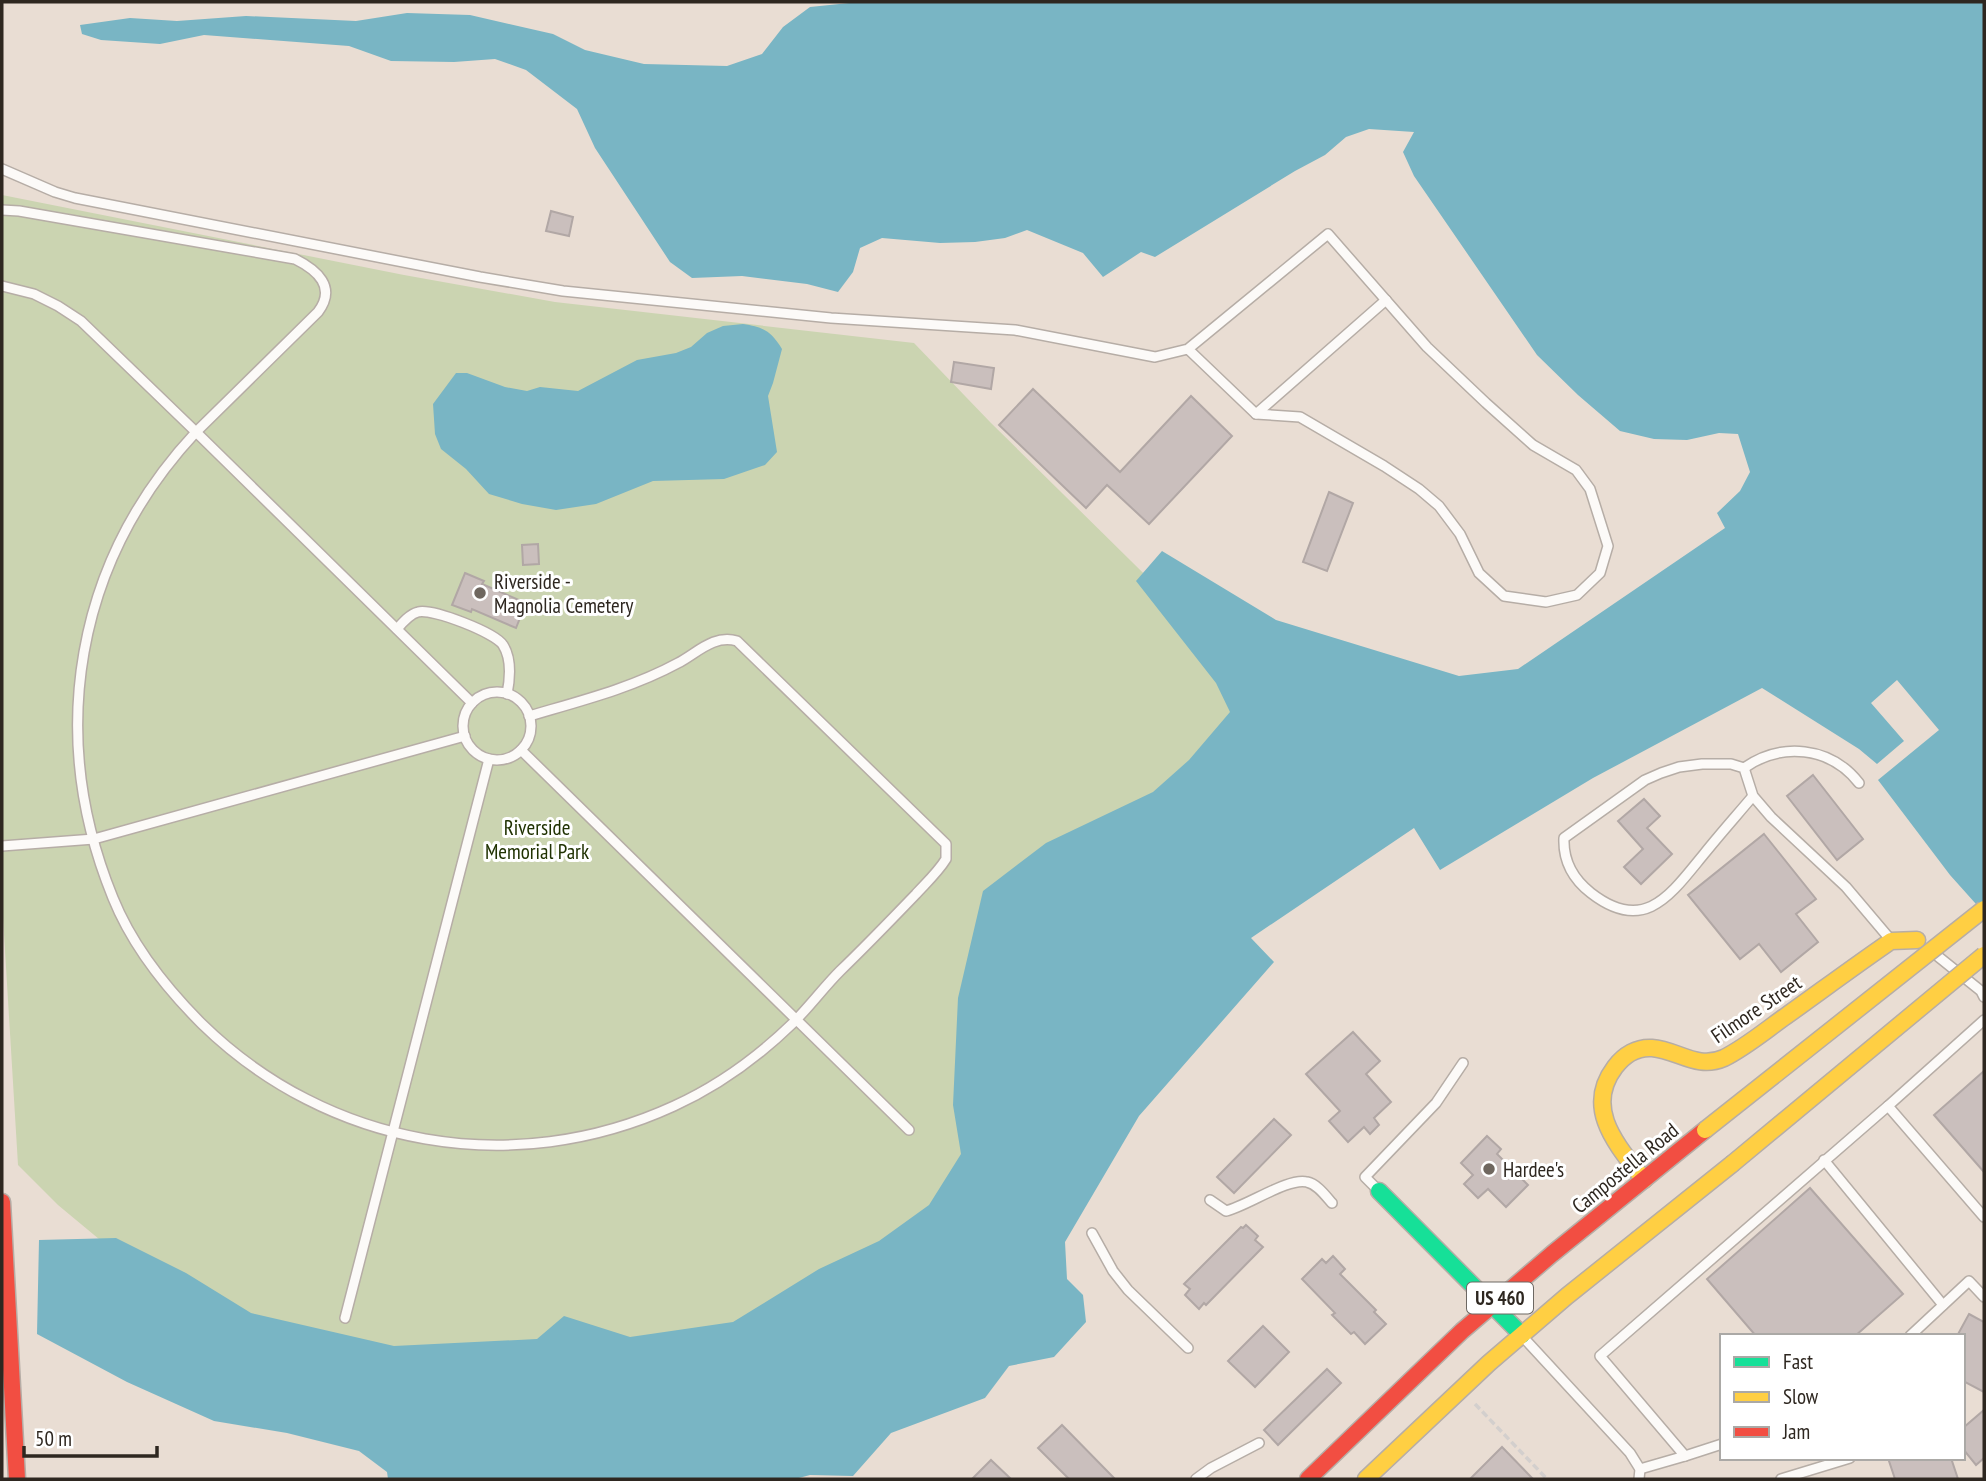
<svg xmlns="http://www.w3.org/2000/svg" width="1986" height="1481" font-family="'PT Sans Narrow',sans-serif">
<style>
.green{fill:#cbd4b1}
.water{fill:#79b5c4}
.building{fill:#cabfbd;stroke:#b1a7a5;stroke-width:2}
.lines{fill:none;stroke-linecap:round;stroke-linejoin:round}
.lane-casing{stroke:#b6ada6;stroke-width:12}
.fast-casing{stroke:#b6ada6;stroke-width:19}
.slow-casing{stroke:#b6ada6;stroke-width:19}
.jam-casing{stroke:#b6ada6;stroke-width:19}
.path{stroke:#d3cfcd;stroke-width:3.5;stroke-dasharray:7 3.5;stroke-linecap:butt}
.lane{stroke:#fcfaf8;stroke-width:9}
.fast{stroke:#16e098;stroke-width:16}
.slow{stroke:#ffcf43;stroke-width:16}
.jam{stroke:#f24e42;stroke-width:16}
.slow-bridge-casing{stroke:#b6ada6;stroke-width:19;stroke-linecap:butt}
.slow-bridge{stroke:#ffcf43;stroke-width:16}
.poi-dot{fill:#6f675f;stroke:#fff;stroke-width:2.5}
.labels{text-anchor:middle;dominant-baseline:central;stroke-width:6;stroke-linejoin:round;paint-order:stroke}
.shield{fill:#fff;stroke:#6d6863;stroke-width:2}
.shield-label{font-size:19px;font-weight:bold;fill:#2e2720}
.poi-label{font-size:21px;fill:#2e2720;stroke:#fff;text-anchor:start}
.park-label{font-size:21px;fill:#203202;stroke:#fff}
.street-label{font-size:21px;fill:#2e2720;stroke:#fff}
</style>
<rect width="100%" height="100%" fill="#e9ddd3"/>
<polygon class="green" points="2,195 404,275 555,302 914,343 991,423 1338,765 976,1199 736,1337 348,1361 117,1254 58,1205 18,1165 2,901"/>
<g class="water">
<polygon points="859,2 1984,2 1984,913 1950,875 1878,780 1939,730 1897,680 1871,703 1904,741 1877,764 1859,749 1762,688 1593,778 1440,870 1414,828 1251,938 1274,962 1139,1116 1065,1242 1067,1279 1083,1295 1086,1322 1054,1357 1009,1366 985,1398 891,1433 853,1476 810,1475 795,1479 388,1479 387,1472 359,1451 287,1433 214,1421 127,1382 37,1334 39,1240 116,1238 186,1273 251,1313 394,1346 537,1339 564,1316 630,1337 733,1322 819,1269 879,1241 929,1205 961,1154 953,1105 958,998 983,891 1046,843 1153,792 1189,760 1230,712 1216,683 1136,581 1162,551 1276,620 1459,676 1518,669 1725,528 1717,513 1740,491 1750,472 1738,434 1719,433 1687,440 1654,439 1620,431 1578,395 1537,355 1414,176 1403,152 1414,132 1369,129 1346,137 1325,155 1295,171 1155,257 1141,252 1103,277 1083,253 1027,230 1005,238 975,242 940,243 882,238 860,248 853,272 838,292 807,284 742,276 692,278 670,262 595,148 577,109 526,70 495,59 454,62 391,61 349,46 204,35 160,44 101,40 82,34 80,25 130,18 177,21 246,16 356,21 407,13 470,15 553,34 585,50 644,64 727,66 762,54 783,27 810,7"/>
<path d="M 743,324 C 763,327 771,331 782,349 L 773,383 L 768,396 L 777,452 L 765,465 L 724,479 L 653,481 L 596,504 L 556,510 L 522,504 L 489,494 L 466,469 L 441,449 L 435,434 L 433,404 L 456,373 L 467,373 L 505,387 L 527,391 L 540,387 L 578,391 L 637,360 L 676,353 L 691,347 L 707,333 L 723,326 Z"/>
</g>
<g class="building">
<polygon points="551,211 573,217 569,236 546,231"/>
<polygon points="954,362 994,368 991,389 951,382"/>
<polygon points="1033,389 1120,472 1191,396 1232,436 1149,524 1107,485 1086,508 999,425"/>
<polygon points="1329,492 1353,503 1327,571 1303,562"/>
<polygon points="538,544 539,564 523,565 522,545"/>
<polygon points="465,573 484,581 482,584 526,603 516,628 472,609 471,612 452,605"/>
<polygon points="1813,775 1863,839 1837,860 1787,796"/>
<polygon points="1644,799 1660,816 1647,828 1672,854 1641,884 1624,867 1643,849 1618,821"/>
<polygon points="1764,834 1816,899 1796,914 1818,942 1781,972 1759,944 1740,959 1688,895"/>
<polygon points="1353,1032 1380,1061 1366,1074 1391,1102 1374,1118 1379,1125 1370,1134 1364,1127 1348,1142 1329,1121 1340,1111 1306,1074"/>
<polygon points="1984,1071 1984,1172 1934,1115"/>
<polygon points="1274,1119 1291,1135 1234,1193 1217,1177"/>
<polygon points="1487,1136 1501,1149 1497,1154 1528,1185 1506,1207 1488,1189 1478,1198 1464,1184 1473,1175 1461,1163"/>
<polygon points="1810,1188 1903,1294 1855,1336 1756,1336 1707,1279"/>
<polygon points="1246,1225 1258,1236 1255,1240 1263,1247 1206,1305 1204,1303 1199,1309 1185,1295 1190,1289 1184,1284 1241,1227 1243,1228"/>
<polygon points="1333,1256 1345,1269 1340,1274 1376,1310 1374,1312 1386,1324 1365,1344 1354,1332 1351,1334 1332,1315 1335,1313 1302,1279 1322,1259 1326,1263"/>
<polygon points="1969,1314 1984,1322 1984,1392 1963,1381 1963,1336 1957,1336"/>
<polygon points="1263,1326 1289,1352 1255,1387 1228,1361"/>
<polygon points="1327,1369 1341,1383 1278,1445 1264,1430"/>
<polygon points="1984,1410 1984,1458 1976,1465 1963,1449 1963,1428"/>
<polygon points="1062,1425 1115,1479 1069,1479 1038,1448"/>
<polygon points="1502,1447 1533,1479 1470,1479"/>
<polygon points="1888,1458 1951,1458 1958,1479 1895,1479"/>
<polygon points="991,1460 1011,1479 972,1479"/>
</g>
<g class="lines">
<defs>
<g id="lane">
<polyline points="2,169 55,192 75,198 480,277 563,291 831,318 1015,330 1155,357 1188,349 1328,234 1427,347 1486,403 1533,445 1576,470 1590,489 1608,546 1600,573 1577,595 1546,602 1504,596 1479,573 1460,534 1439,506 1419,489 1384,466 1300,417 1256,414 1188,349"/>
<path d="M 2,210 L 19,211 L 295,259 C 317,270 337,287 318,312 L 196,432 L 81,321 L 58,306 L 34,294 L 2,286"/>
<polyline points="1256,414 1386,300"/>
<path d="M 397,629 C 403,622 410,614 418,612 C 432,608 496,633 503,645 C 512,659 510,679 507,694"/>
<circle cx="497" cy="726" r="34"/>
<path d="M 472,703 L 196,432 C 75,562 46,734 113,898 C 132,945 166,988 202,1024 C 328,1147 513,1180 674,1106 C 718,1086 759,1056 793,1023 C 810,1006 824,987 840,971 C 866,946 891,920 916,894 C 926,883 938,872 946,859 L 946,844 L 737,641 C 714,634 697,653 678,663 C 632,688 580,701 529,716"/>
<polyline points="521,750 909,1130"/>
<path d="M 1744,768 C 1781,742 1830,746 1859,783"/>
<path d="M 1753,796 C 1737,815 1720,834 1704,854 C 1671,894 1645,935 1591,893 C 1573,879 1563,861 1564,838 L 1645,780 L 1661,773 L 1679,767 L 1702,764 L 1731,764 L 1744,768 L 1753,796 L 1771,817 L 1846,887 L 1890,939"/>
<polyline points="2,846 94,839 465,736"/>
<polyline points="1935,954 1981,991 1984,997"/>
<polyline points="1984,1020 1888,1106 1984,1217"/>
<polyline points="1824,1160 1943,1305"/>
<polyline points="1378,1190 1365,1177 1436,1103 1463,1063"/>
<path d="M 1210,1200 L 1226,1211 C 1247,1206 1289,1177 1307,1182 C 1317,1184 1325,1195 1332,1203"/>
<polyline points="1092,1233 1113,1271 1128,1290 1188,1348"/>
<polyline points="345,1318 489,759"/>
<polyline points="1910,1336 1969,1281 1984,1297"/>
<polyline points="1523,1337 1630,1453 1640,1469 1639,1479"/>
<polyline points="1685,1456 1722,1444"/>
<polyline points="1640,1469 1685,1456 1600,1356 1888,1106"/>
<polyline points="1196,1479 1211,1468 1259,1443"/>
<polyline points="1781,1479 1850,1458"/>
</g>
<polyline id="fast" points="1379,1191 1522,1335"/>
<g id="slow">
<path d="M 1644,1180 C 1618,1146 1583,1109 1615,1067 C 1624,1055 1637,1047 1652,1048 C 1678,1050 1697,1070 1724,1058 C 1746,1047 1766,1030 1786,1016 C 1821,991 1856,965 1891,941 L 1917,940"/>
<polyline points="1366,1479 1489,1363 1567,1296 1732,1164"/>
</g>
<g id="jam">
<polyline points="2,1202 17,1479"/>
<polyline points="1308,1479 1462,1331 1552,1254 1705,1130"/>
</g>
</defs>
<use href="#lane" class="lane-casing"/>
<use href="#fast" class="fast-casing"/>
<use href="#slow" class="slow-casing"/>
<use href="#jam" class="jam-casing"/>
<polyline class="path" points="1475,1404 1547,1479"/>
<use href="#lane" class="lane"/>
<use href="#fast" class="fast"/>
<use href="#slow" class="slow"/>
<use href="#jam" class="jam"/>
<defs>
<g id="slow-bridge">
<polyline points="1705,1130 1984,909"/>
<polyline points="1732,1164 1984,955"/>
</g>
</defs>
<use href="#slow-bridge" class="slow-bridge-casing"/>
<use href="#slow-bridge" class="slow-bridge"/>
</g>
<g class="poi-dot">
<circle cx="480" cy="593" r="7"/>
<circle cx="1489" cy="1169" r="7"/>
</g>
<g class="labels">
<rect class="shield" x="1467" y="1282.5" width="66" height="31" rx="5"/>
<g class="shield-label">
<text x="1500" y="1298">US 460</text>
</g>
<g class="poi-label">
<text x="494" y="581">Riverside -<tspan x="494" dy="24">Magnolia Cemetery</tspan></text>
<text x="1503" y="1169">Hardee's</text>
</g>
<g class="park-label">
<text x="537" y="827">Riverside<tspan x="537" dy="24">Memorial Park</tspan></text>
</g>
<g class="street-label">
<text transform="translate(1756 1009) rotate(-34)">Filmore Street</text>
<text transform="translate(1625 1168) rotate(-39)">Campostella Road</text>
</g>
</g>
<rect width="1986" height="1481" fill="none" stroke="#2e2720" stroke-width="7"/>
<rect x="1720" y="1334" width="245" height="126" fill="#ffffff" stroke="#aba9a6" stroke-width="2"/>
<rect x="1734" y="1357" width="35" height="10" fill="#16e098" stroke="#aba9a6" stroke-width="2"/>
<text x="1783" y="1369" font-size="21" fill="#2e2720">Fast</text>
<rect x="1734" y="1392" width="35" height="10" fill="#ffcf43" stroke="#aba9a6" stroke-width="2"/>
<text x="1783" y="1404" font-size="21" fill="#2e2720">Slow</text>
<rect x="1734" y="1427" width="35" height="10" fill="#f24e42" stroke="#aba9a6" stroke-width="2"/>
<text x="1783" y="1439" font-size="21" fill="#2e2720">Jam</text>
<path d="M24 1446v10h133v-10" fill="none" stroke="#2e2720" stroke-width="3.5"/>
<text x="35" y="1446" font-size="21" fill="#2e2720" stroke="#ffffff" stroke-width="5" paint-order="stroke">50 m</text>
</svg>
